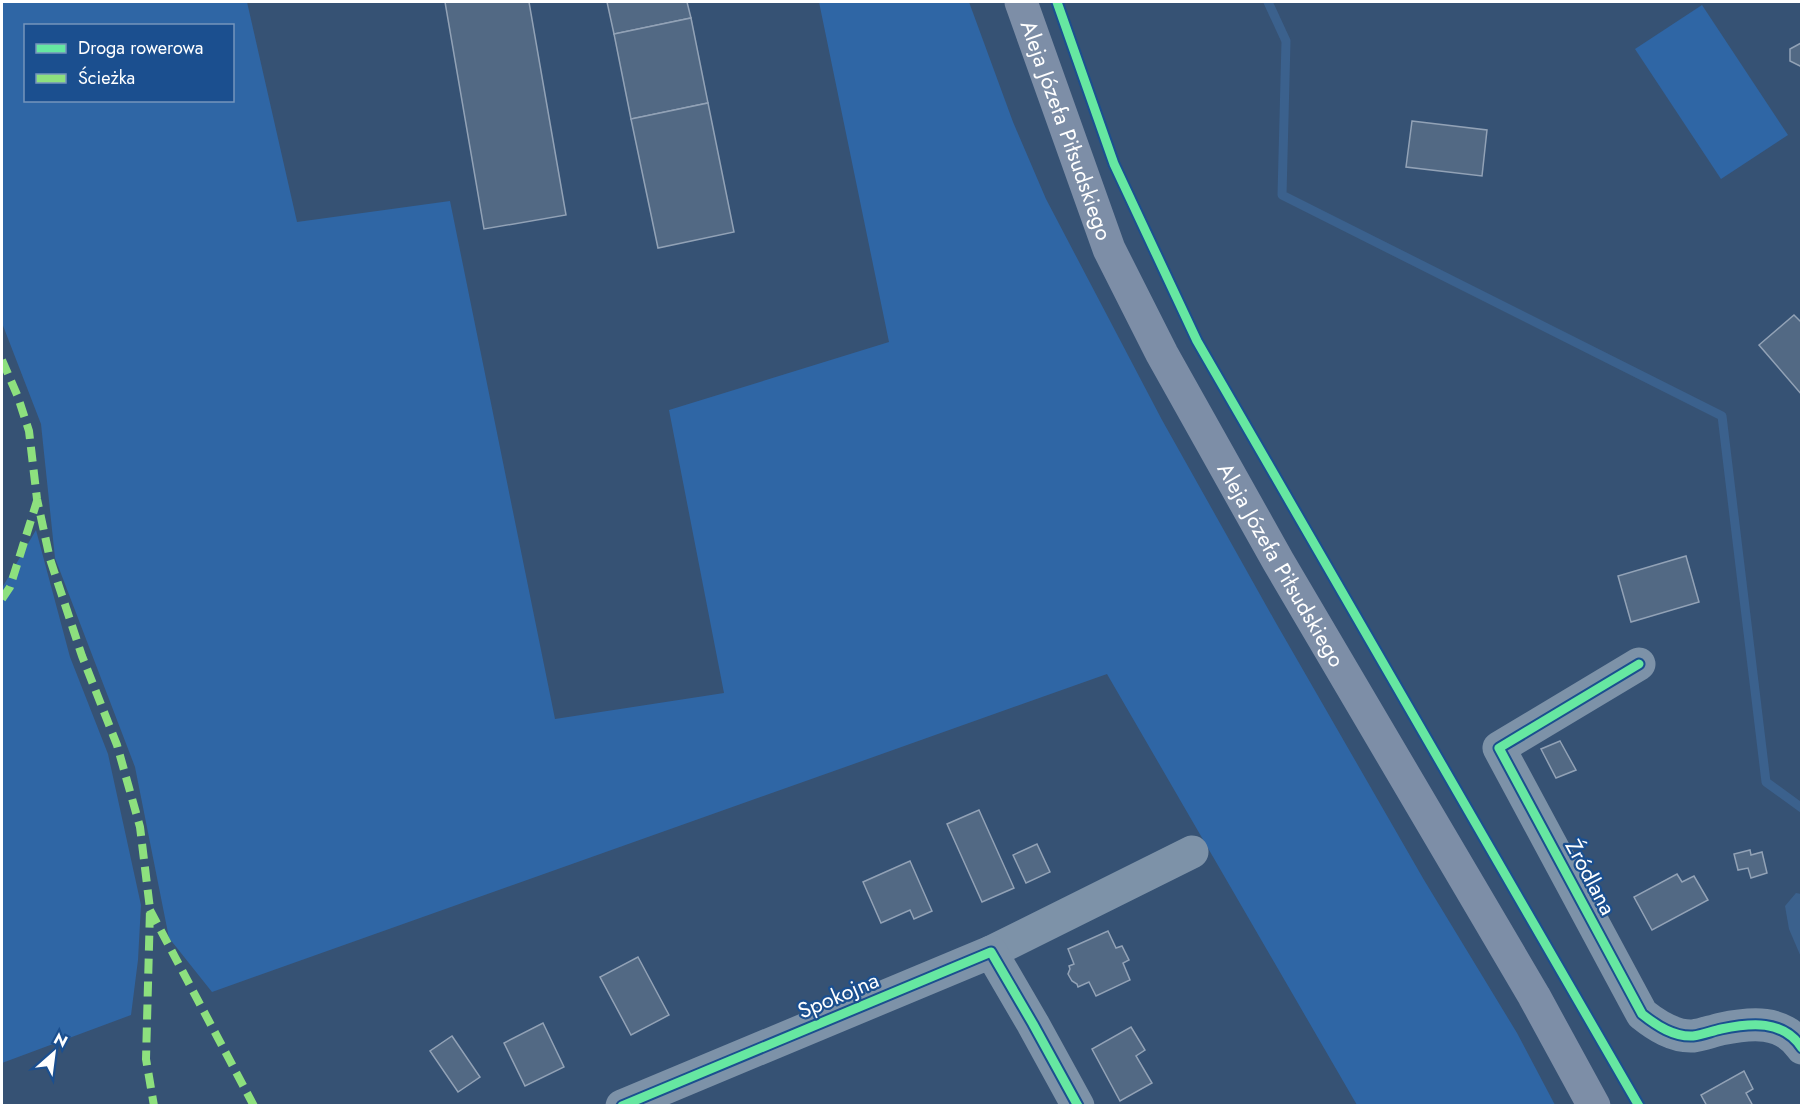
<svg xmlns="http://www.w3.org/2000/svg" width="1803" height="1107" font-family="Jost,sans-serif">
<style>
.green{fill:#2f66a5;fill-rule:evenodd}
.water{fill:#3b618d}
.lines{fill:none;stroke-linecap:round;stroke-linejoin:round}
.stream{stroke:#3b618d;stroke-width:9}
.building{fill:#526984;stroke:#92a2b6;stroke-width:1.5}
.minor{stroke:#7d92a8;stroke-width:33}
.major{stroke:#7d8ea7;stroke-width:33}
.quiet{stroke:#8de07e;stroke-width:8;stroke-dasharray:15 8;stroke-linecap:butt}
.cycleway-casing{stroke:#1b4f8f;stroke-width:13}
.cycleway{stroke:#66e7a1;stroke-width:9}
.labels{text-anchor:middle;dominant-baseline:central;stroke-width:4.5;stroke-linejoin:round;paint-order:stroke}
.street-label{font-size:22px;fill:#fff;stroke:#1b4f8f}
</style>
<rect width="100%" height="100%" fill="#365274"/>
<g class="green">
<path d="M 2,2 L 247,2 L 297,222 L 450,201 L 555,719 L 724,693 L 669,410 L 889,342 L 819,2 L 969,2 L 1013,122 L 1046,199 L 1162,420 L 1276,623 L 1424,880 L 1517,1033 L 1555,1105 L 1357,1105 L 1107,674 L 212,992 L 169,938 L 135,767 L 55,558 L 41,424 L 2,323 ZM 26,26 L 232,26 L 232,100 L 26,100 Z"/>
<polygon points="1702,5 1788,135 1721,179 1635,49"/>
<polygon points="36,530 70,657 108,754 141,905 138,960 131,1015 2,1063 2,588"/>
</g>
<polygon class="water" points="1796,893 1801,894 1801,957 1789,929 1785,906"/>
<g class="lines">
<polyline class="stream" points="1268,2 1286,41 1282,195 1722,416 1766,782 1802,808"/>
</g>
<g class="building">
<polygon points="445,2 529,2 566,215 484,229"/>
<polygon points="607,2 687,2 691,18 614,34"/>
<polygon points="691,18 708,103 631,119 614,34"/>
<polygon points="1801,43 1802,44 1802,67 1790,61 1790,49"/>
<polygon points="708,103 734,232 658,248 631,119"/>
<polygon points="1412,121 1487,130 1482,176 1406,167"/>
<polygon points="1794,315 1802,323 1802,395 1759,345"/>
<polygon points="1686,556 1699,602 1631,622 1618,576"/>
<polygon points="1560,741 1576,770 1556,778 1541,749"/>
<polygon points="979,810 1014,888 982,902 947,824"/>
<polygon points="1037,844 1050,872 1026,883 1013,855"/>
<polygon points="1750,850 1751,855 1762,852 1767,873 1751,878 1748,868 1738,870 1734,854"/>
<polygon points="910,861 932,911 914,919 910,910 881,923 863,882"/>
<polygon points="1677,874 1682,882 1694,876 1708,900 1652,930 1634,897"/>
<polygon points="1108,931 1116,948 1122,946 1129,960 1123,963 1130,980 1096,996 1089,982 1078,987 1077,984 1072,981 1068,974 1070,969 1069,966 1074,964 1068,949"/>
<polygon points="638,957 669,1015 631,1035 600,977"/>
<polygon points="543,1023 564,1067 525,1086 504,1043"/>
<polygon points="1131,1027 1145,1050 1136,1056 1152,1083 1120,1101 1092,1049"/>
<polygon points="452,1036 480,1077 458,1092 430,1051"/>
<polygon points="1744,1071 1753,1089 1746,1093 1753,1106 1707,1106 1701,1095"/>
</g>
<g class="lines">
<g class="minor">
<path d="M 1639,664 L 1499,748 L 1642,1014 C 1657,1026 1674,1037 1693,1036 C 1702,1035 1712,1031 1721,1029 C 1750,1023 1783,1019 1802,1048"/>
<polyline points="991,952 1192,852"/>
<polyline points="622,1106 991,952 1033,1024 1078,1106"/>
</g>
<path class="major" id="s1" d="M 1021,2 L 1109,249 L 1162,354 L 1278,561 L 1534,996 L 1594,1106"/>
<g class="quiet">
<polyline points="2,360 18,397 29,431 37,499 50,559 82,656 117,745 140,827 150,909 146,1059 154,1106"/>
<polyline points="2,599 10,587 37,501"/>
<polyline points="150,910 254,1106"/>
</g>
<defs>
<g id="cycleway">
<polyline points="1057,2 1114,164 1197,341 1639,1106"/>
<path d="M 1639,664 L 1499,748 L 1642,1014 C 1657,1026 1674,1037 1693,1036 C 1702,1035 1712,1031 1721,1029 C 1750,1023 1783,1019 1802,1048"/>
<polyline points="622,1106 991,952 1033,1024 1078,1106"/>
</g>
</defs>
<use href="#cycleway" class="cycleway-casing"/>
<use href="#cycleway" class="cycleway"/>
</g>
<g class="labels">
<g class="street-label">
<text stroke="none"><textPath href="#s1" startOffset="136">Aleja Józefa Piłsudskiego</textPath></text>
<text stroke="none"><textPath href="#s1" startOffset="622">Aleja Józefa Piłsudskiego</textPath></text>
<text transform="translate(1591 877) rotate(62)">Źródlana</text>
<text transform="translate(838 995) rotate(-23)">Spokojna</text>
</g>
</g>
<rect width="1803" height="1107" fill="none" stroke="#ffffff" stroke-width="6"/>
<rect x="24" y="24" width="210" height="78" fill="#1b4f8f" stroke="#7695bc" stroke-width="1.5"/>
<rect x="36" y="44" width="30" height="9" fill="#66e7a1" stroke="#7695bc" stroke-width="1.5"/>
<text x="78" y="54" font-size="18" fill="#ffffff">Droga rowerowa</text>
<rect x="36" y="74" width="30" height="9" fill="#8de07e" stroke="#7695bc" stroke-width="1.5"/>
<text x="78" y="84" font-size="18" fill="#ffffff">Ścieżka</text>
<g transform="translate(54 1053) rotate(28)" stroke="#1b4f8f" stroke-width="4.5" paint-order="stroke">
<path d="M0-4.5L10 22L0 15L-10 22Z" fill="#ffffff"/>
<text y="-9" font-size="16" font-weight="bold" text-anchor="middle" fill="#ffffff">N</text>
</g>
</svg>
